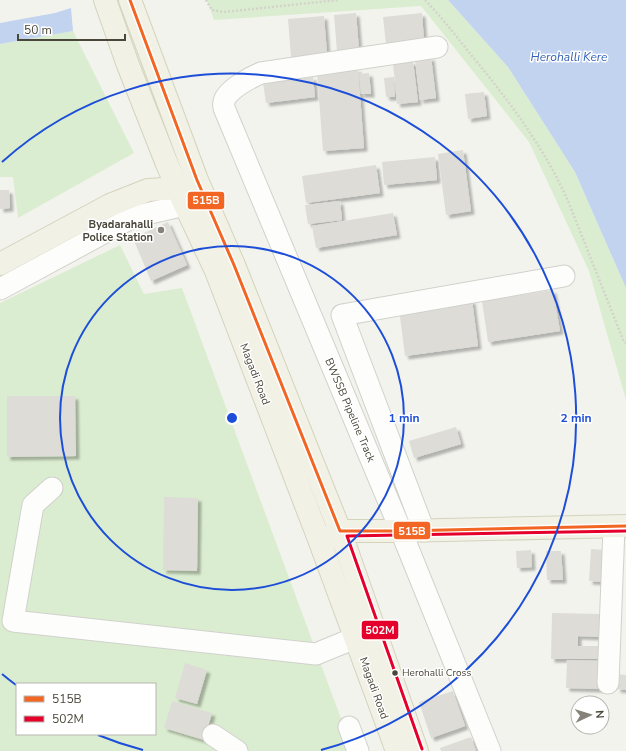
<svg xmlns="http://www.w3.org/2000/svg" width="626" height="751" font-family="'Nunito Sans',sans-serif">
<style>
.green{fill:#dbedd0;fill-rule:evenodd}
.water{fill:#c1d3ef}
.building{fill:#dddcd7;filter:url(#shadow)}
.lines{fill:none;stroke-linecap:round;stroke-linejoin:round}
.minor-casing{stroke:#d1d1cc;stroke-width:23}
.major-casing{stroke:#d4d3bc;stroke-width:24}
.path{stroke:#d3d3cc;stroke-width:2.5;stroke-dasharray:2 2;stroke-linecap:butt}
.minor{stroke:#fdfdfc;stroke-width:21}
.major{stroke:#f1f1e6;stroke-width:22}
.bus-1-casing{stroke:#fff;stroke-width:6}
.bus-2-casing{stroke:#fff;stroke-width:6}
.bus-1{stroke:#f26522;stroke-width:3}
.bus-2{stroke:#e4002b;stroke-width:3}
.ring{fill:none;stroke:#1d4ed8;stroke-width:2}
.poi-dot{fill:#858379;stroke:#fff;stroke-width:1.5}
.bus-dot{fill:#4a473a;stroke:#fff;stroke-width:1.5}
.labels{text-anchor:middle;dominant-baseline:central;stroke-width:3;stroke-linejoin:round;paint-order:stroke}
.bus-label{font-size:10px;fill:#4a473a;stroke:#fff;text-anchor:start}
.poi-label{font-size:11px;font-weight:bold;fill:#4a473a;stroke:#fff;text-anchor:end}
.street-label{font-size:11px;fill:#4a473a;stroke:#fff}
.water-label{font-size:12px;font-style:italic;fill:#3562b4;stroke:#fff}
.centre{fill:#1d4ed8;stroke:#fff;stroke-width:2}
.ring-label{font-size:12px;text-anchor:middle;font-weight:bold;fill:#1d4ed8;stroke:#fff;stroke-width:3;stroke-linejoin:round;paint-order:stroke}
.line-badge{stroke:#fff;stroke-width:1.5}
.badge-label{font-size:11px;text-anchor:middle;font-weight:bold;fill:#fff}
</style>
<defs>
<filter id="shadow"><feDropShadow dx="3.5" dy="3.5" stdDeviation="1" flood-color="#0004"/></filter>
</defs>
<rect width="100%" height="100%" fill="#f3f3ee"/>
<g class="green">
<polygon points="207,0 448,0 508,67 575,172 626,288 626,400 589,271 529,142 421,6 214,20"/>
<polygon points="73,31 134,153 18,218 13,177 0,177 0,44"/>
<path d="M 120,245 L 144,294 L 182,288 L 353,751 L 0,751 L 0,303 ZM 17,684 L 155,684 L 155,734 L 17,734 Z"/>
</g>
<g class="water">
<polygon points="448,0 626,0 626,288 575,172 508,67"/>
<polygon points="71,8 73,31 0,44 0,23 55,13"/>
</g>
<g class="building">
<polygon points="356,13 359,50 337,52 334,15"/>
<polygon points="422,13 424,41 386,45 383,17"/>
<polygon points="324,16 327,54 291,57 288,19"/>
<polygon points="431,57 436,98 420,100 415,59"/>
<polygon points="413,61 418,102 397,104 393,64"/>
<polygon points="358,69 364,148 323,151 317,72"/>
<polygon points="369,73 371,94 361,94 359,74"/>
<polygon points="313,77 315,97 266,103 263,83"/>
<polygon points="394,77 395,97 386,97 384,78"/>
<polygon points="484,92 487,116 468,119 465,94"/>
<polygon points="463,150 471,211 446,215 438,154"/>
<polygon points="435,157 437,180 384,185 382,162"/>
<polygon points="376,165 380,193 306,203 302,176"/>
<polygon points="0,190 9,190 10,208 0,209"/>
<polygon points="340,201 342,220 308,224 305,205"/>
<polygon points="393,213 397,235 316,248 312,226"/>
<polygon points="168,222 187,265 151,281 133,238"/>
<polygon points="553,290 560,331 488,342 482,301"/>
<polygon points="472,300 478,346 405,356 399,309"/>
<polygon points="7,396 75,396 76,456 7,457"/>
<polygon points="456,427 461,444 414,458 409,441"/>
<polygon points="164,497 198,498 197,571 163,570"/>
<polygon points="591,549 606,550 603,582 589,581"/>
<polygon points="531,550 532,567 517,568 516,551"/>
<polygon points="546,551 561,551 563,580 547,580"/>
<polygon points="552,613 601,614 601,637 578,636 578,646 600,646 600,659 551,659"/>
<polygon points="567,660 601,661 601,689 566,688"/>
<polygon points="185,663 207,670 197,704 175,698"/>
<polygon points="617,674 626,675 626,690 617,689"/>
<polygon points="453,691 465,726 431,738 419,702"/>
<polygon points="172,701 212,713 204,740 164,728"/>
<polygon points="471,737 476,751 441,751 440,748"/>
</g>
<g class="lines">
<defs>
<g id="minor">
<path d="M 437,47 L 261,73 C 251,77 225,91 224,102 C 223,104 224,106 224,108 L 401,531 L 490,751"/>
<polyline points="0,289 133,217 185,205"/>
<polyline points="52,488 33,505 13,621 316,654 355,638"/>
<polyline points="424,531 342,315 564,276"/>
<polyline points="608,683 614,527"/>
<polyline points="349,727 358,751"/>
<polyline points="213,735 237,751"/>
</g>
<g id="major">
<polyline points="105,0 128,65 167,164 185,205 216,271 320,542 397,751"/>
<polyline points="130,0 197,180 234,265 340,531 417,751"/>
<polyline points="0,264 110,205 148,190 178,188 191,183"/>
<polyline points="328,538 340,531 401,531 626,526"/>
</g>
</defs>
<use href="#minor" class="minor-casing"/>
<use href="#major" class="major-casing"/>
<g class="path">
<polyline points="206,0 212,10 224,12 338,0"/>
<path d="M 425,0 C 442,18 457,37 472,56 C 509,101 544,147 568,201 L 624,342 L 626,343"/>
</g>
<use href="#minor" class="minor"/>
<use href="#major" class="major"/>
<defs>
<polyline id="bus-1" points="130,0 197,180 234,265 340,531 401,531 626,526"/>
<polyline id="bus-2" points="422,749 347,536 626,531"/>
</defs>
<use href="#bus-1" class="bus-1-casing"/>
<use href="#bus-2" class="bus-2-casing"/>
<use href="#bus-1" class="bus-1"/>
<use href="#bus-2" class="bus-2"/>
</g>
<g class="ring">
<circle cx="232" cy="418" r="172"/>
<path d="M143 750A344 344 0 0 1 98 735M16 685A344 344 0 0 1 2 674M2 162A344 344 0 1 1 321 750"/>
</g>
<circle class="poi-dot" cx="161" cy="230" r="4"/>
<circle class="bus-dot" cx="395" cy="673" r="3.5"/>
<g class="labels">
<g class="bus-label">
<text x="402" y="673">Herohalli Cross</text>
</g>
<g class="poi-label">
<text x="153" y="224">Byadarahalli<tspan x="153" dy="13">Police Station</tspan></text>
</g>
<g class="street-label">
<text transform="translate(255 374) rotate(69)">Magadi Road</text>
<text transform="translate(350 410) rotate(67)">BWSSB Pipeline Track</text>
<text transform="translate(374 688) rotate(70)">Magadi Road</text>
</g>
<g class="water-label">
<text x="569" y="57">Herohalli Kere</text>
</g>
</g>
<circle cx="232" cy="418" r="6" class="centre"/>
<g class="ring-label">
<text x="404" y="422">1 min</text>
<text x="576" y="422">2 min</text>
</g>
<g class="line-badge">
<rect x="187" y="191" width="38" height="19" rx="4" fill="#f26522"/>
<rect x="393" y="521" width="38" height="19" rx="4" fill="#f26522"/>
<rect x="361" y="620" width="38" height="20" rx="4" fill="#e4002b"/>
</g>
<g class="badge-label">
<text x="206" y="204">515B</text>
<text x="412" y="535">515B</text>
<text x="380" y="634">502M</text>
</g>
<rect x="16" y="683" width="140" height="52" fill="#ffffff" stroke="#b7b5b0"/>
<rect x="24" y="696" width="20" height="6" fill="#f26522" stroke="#b7b5b0"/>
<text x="52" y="703" font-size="12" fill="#4a473a">515B</text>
<rect x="24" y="716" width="20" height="6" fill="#e4002b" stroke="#b7b5b0"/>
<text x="52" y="723" font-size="12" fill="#4a473a">502M</text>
<g transform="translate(590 715) rotate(86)"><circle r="19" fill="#ffffff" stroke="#b7b5b0"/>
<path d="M0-3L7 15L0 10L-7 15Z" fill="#858379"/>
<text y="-6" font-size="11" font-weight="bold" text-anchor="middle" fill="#4a473a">N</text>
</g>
<path d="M18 34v6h107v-6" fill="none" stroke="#4a473a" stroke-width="2"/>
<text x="24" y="34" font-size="12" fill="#4a473a" stroke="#ffffff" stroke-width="3" paint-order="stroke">50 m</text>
</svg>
